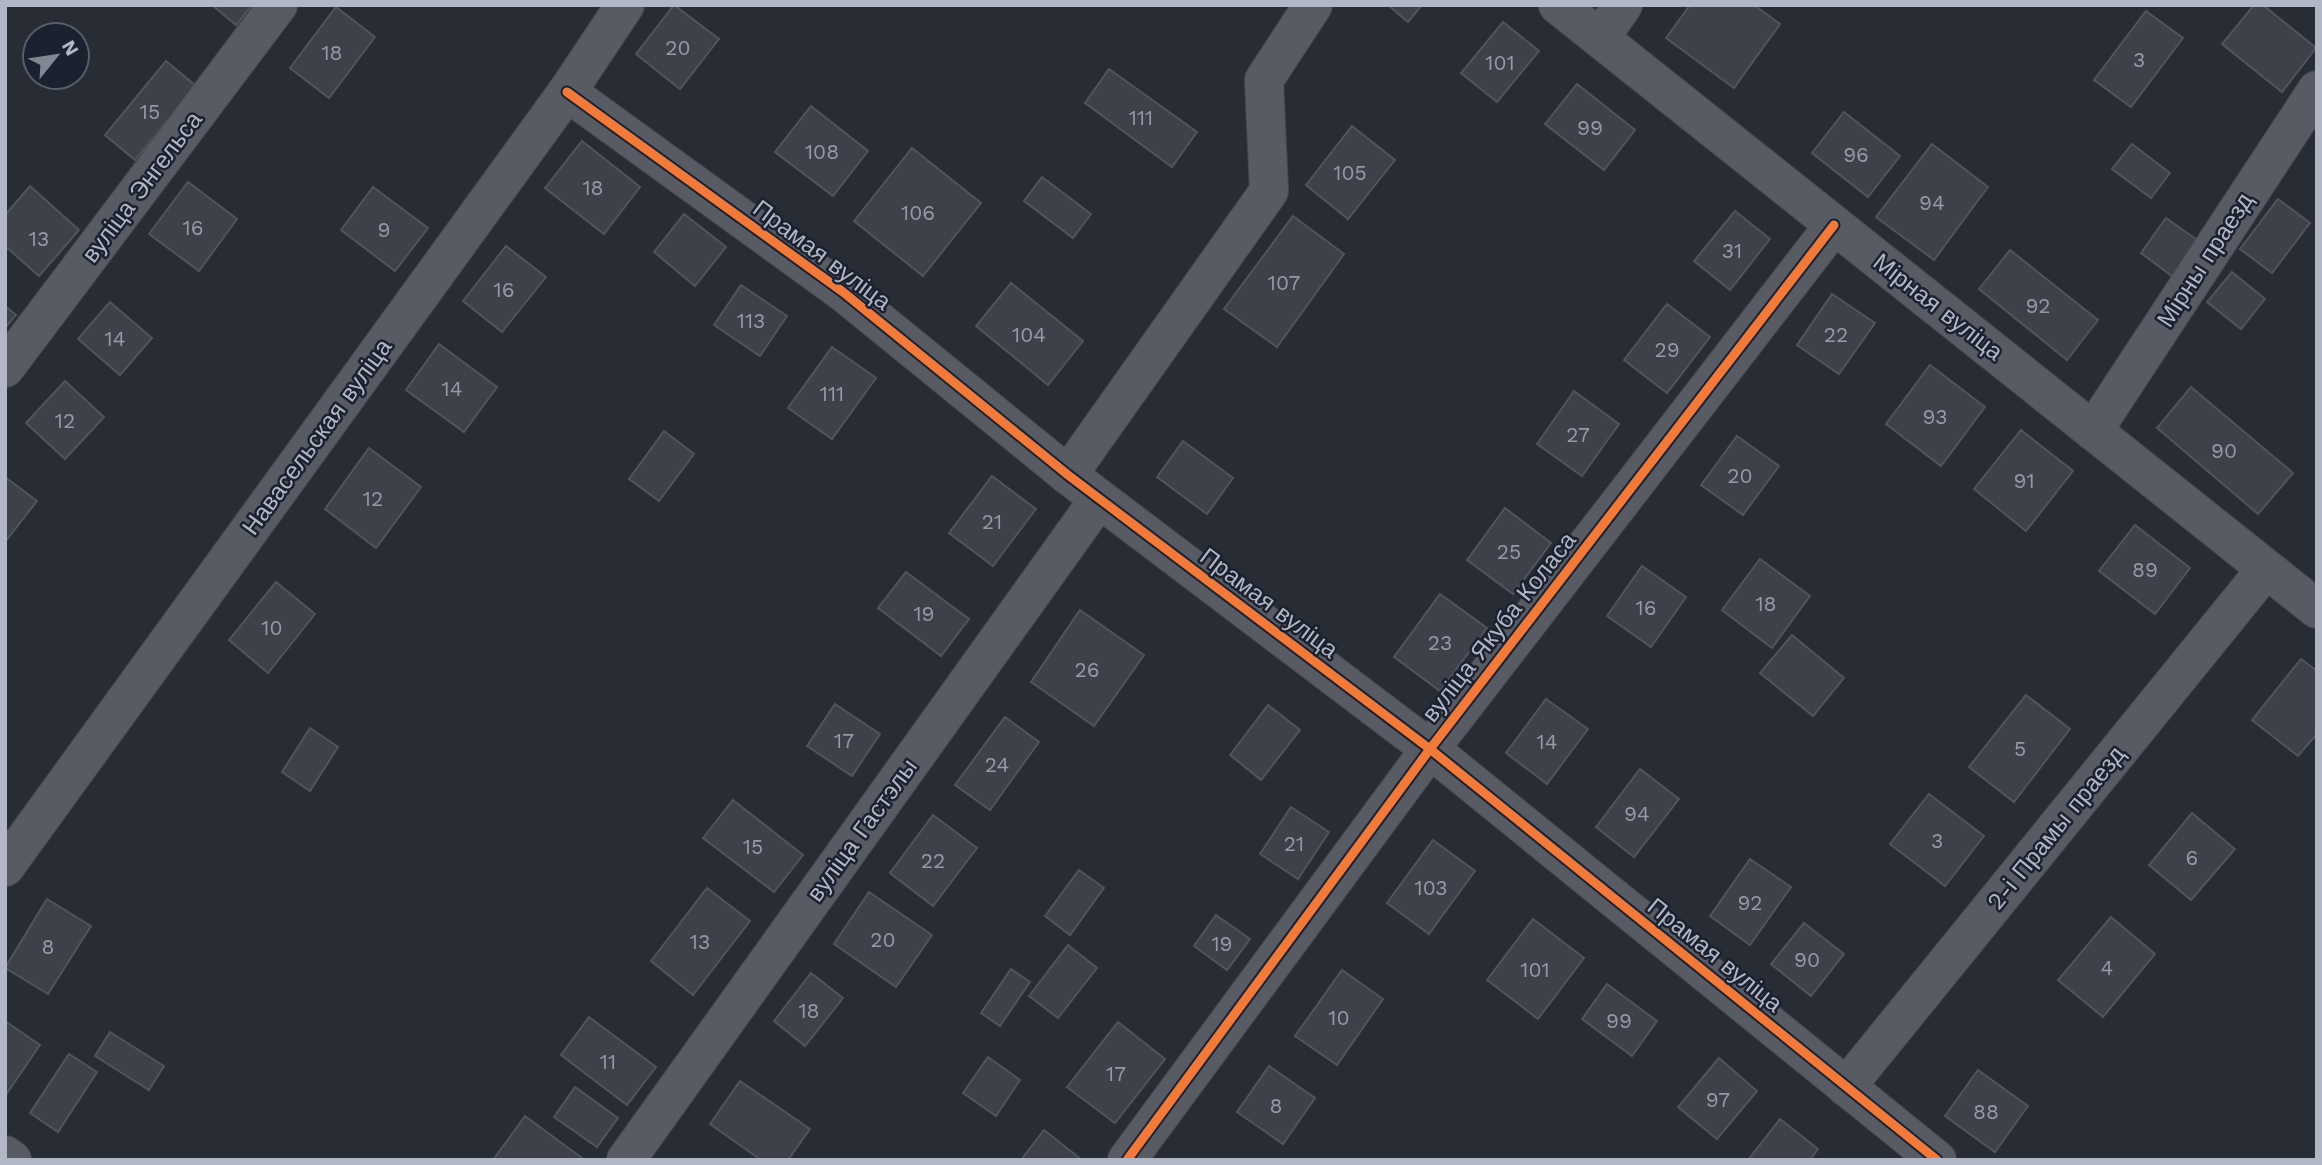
<svg xmlns="http://www.w3.org/2000/svg" width="2322" height="1165" font-family="'Work Sans',sans-serif">
<style>
.building{fill:#3e414a;stroke:#50545d;stroke-width:2}
.lines{fill:none;stroke-linecap:round;stroke-linejoin:round}
.minor-casing{stroke:#46494f;stroke-width:40}
.minor{stroke:#585b63;stroke-width:38}
.cycleway-casing{stroke:#1c2130;stroke-width:13}
.cycleway{stroke:#f17a3a;stroke-width:9}
.labels{text-anchor:middle;dominant-baseline:central;stroke-width:5;stroke-linejoin:round;paint-order:stroke}
.number-label{font-size:21px;fill:#959aa7}
.street-label{font-size:24px;fill:#b2b7c6;stroke:#1c2130}
</style>
<rect width="100%" height="100%" fill="#282c35"/>
<g class="building">
<polygon points="212,5 252,5 236,25"/>
<polygon points="674,5 719,39 680,89 636,54"/>
<polygon points="1388,5 1422,5 1408,22"/>
<polygon points="1690,5 1754,5 1780,24 1734,88 1666,38"/>
<polygon points="2254,5 2263,5 2316,48 2282,92 2222,44"/>
<polygon points="336,7 375,37 329,98 290,68"/>
<polygon points="2146,11 2183,38 2131,107 2094,80"/>
<polygon points="1503,22 1539,51 1497,102 1461,73"/>
<polygon points="166,61 196,86 135,160 105,135"/>
<polygon points="1109,69 1197,132 1172,167 1085,103"/>
<polygon points="1577,84 1635,130 1604,170 1545,124"/>
<polygon points="811,106 868,151 833,196 775,152"/>
<polygon points="1844,112 1900,156 1868,197 1812,153"/>
<polygon points="1352,126 1395,160 1348,219 1306,185"/>
<polygon points="582,141 640,187 604,234 545,188"/>
<polygon points="1932,144 1988,187 1934,260 1876,217"/>
<polygon points="2132,144 2170,173 2151,198 2112,169"/>
<polygon points="912,148 981,203 923,276 854,221"/>
<polygon points="1042,177 1091,214 1073,238 1024,201"/>
<polygon points="188,182 237,219 199,271 149,234"/>
<polygon points="30,186 79,230 39,276 5,246 5,215"/>
<polygon points="373,187 428,228 395,271 341,230"/>
<polygon points="2278,199 2310,223 2272,273 2240,249"/>
<polygon points="1735,211 1770,239 1730,290 1694,261"/>
<polygon points="684,214 726,247 695,286 654,252"/>
<polygon points="1293,216 1344,254 1277,347 1224,309"/>
<polygon points="2166,218 2207,247 2181,283 2141,253"/>
<polygon points="506,246 546,277 502,332 463,301"/>
<polygon points="2010,250 2098,320 2067,360 1979,289"/>
<polygon points="2232,272 2265,299 2241,329 2207,302"/>
<polygon points="1011,283 1083,341 1048,385 976,326"/>
<polygon points="741,285 787,316 760,356 714,325"/>
<polygon points="1832,294 1875,323 1839,374 1797,345"/>
<polygon points="110,302 152,338 120,375 78,339"/>
<polygon points="1667,304 1710,337 1667,393 1624,360"/>
<polygon points="5,306 16,315 5,328"/>
<polygon points="439,344 497,387 464,432 406,390"/>
<polygon points="832,347 876,378 832,439 788,408"/>
<polygon points="1930,365 1985,407 1941,466 1886,424"/>
<polygon points="65,381 104,417 65,459 26,423"/>
<polygon points="2191,387 2293,473 2258,514 2157,428"/>
<polygon points="1574,391 1619,424 1582,476 1537,444"/>
<polygon points="2021,430 2073,471 2026,531 1974,489"/>
<polygon points="664,431 694,454 659,501 629,479"/>
<polygon points="1737,436 1779,466 1743,515 1701,485"/>
<polygon points="1183,441 1233,478 1207,514 1157,477"/>
<polygon points="369,448 421,487 376,548 325,509"/>
<polygon points="992,476 1036,509 993,566 949,533"/>
<polygon points="5,477 37,501 5,542"/>
<polygon points="1505,508 1551,543 1513,594 1467,560"/>
<polygon points="2135,525 2190,568 2155,614 2099,571"/>
<polygon points="1760,559 1810,596 1772,648 1722,610"/>
<polygon points="1642,566 1686,597 1651,647 1607,616"/>
<polygon points="906,572 969,619 941,656 878,608"/>
<polygon points="276,582 315,614 268,673 229,640"/>
<polygon points="1440,594 1487,628 1440,691 1394,657"/>
<polygon points="1080,610 1144,655 1094,726 1031,682"/>
<polygon points="1792,635 1844,678 1813,716 1760,673"/>
<polygon points="2301,659 2317,671 2317,734 2298,756 2252,720"/>
<polygon points="2026,695 2070,729 2014,802 1969,767"/>
<polygon points="1546,699 1588,729 1547,784 1506,753"/>
<polygon points="835,704 880,734 852,776 807,746"/>
<polygon points="1268,705 1300,730 1261,780 1230,755"/>
<polygon points="1005,717 1039,742 990,810 955,785"/>
<polygon points="310,728 338,747 310,791 282,772"/>
<polygon points="1640,769 1679,799 1634,857 1596,827"/>
<polygon points="1929,794 1984,836 1945,886 1890,844"/>
<polygon points="733,800 803,855 774,892 703,838"/>
<polygon points="1291,807 1329,832 1298,879 1260,854"/>
<polygon points="2192,813 2235,849 2191,900 2149,865"/>
<polygon points="933,815 977,848 933,906 890,873"/>
<polygon points="1433,840 1475,871 1429,934 1387,903"/>
<polygon points="1750,859 1791,887 1750,945 1710,916"/>
<polygon points="1079,870 1104,888 1070,935 1045,916"/>
<polygon points="707,888 750,921 693,995 651,961"/>
<polygon points="869,892 932,935 896,987 834,944"/>
<polygon points="47,899 91,926 48,994 5,968"/>
<polygon points="1216,915 1250,939 1227,970 1194,946"/>
<polygon points="2111,917 2155,954 2103,1017 2058,980"/>
<polygon points="1533,919 1584,958 1538,1019 1487,980"/>
<polygon points="1804,923 1844,954 1811,996 1771,964"/>
<polygon points="1068,945 1097,968 1058,1018 1029,996"/>
<polygon points="1011,969 1030,982 1000,1026 981,1013"/>
<polygon points="1342,970 1383,999 1337,1065 1295,1036"/>
<polygon points="811,973 843,998 805,1046 774,1021"/>
<polygon points="1607,984 1657,1021 1632,1056 1582,1019"/>
<polygon points="589,1017 656,1067 627,1105 561,1055"/>
<polygon points="5,1021 40,1045 5,1096"/>
<polygon points="1118,1022 1165,1059 1115,1123 1067,1087"/>
<polygon points="110,1032 164,1066 149,1090 95,1056"/>
<polygon points="69,1054 97,1072 58,1132 30,1113"/>
<polygon points="988,1057 1020,1080 996,1116 963,1093"/>
<polygon points="1719,1058 1757,1091 1717,1139 1678,1107"/>
<polygon points="1269,1066 1315,1098 1283,1144 1237,1112"/>
<polygon points="1978,1070 2028,1106 1995,1152 1945,1116"/>
<polygon points="740,1081 810,1129 788,1160 761,1160 710,1124"/>
<polygon points="575,1087 618,1118 597,1147 554,1117"/>
<polygon points="525,1116 582,1158 581,1160 493,1160"/>
<polygon points="1780,1119 1818,1149 1810,1160 1748,1160"/>
<polygon points="1044,1130 1082,1160 1021,1160"/>
</g>
<g class="lines">
<defs>
<g id="minor">
<polyline points="1558,5 2317,609"/>
<polyline points="1600,38 1623,5"/>
<polyline points="567,92 843,292 1068,475 1430,749 1937,1160"/>
<polyline points="5,368 278,5"/>
<polyline points="2093,431 2317,90"/>
<polyline points="1068,475 1269,191 1264,80 1313,5"/>
<polyline points="5,867 567,92 625,5"/>
<polyline points="1846,1087 2266,569"/>
<polyline points="5,1155 12,1160"/>
<polyline points="626,1160 1099,499"/>
<polyline points="1127,1160 1430,749 1834,225"/>
</g>
</defs>
<use href="#minor" class="minor-casing"/>
<use href="#minor" class="minor"/>
<defs>
<g id="cycleway">
<polyline points="567,92 843,292 1068,475 1430,749 1937,1160"/>
<polyline points="1127,1160 1430,749 1834,225"/>
</g>
</defs>
<use href="#cycleway" class="cycleway-casing"/>
<use href="#cycleway" class="cycleway"/>
</g>
<g class="labels">
<g class="number-label">
<text x="678" y="47">20</text>
<text x="332" y="52">18</text>
<text x="2139" y="59">3</text>
<text x="1500" y="62">101</text>
<text x="150" y="111">15</text>
<text x="1141" y="117">111</text>
<text x="1590" y="127">99</text>
<text x="822" y="151">108</text>
<text x="1856" y="154">96</text>
<text x="1350" y="172">105</text>
<text x="593" y="187">18</text>
<text x="1932" y="202">94</text>
<text x="918" y="212">106</text>
<text x="193" y="227">16</text>
<text x="384" y="229">9</text>
<text x="39" y="238">13</text>
<text x="1732" y="250">31</text>
<text x="1284" y="282">107</text>
<text x="504" y="289">16</text>
<text x="2038" y="305">92</text>
<text x="751" y="320">113</text>
<text x="1029" y="334">104</text>
<text x="1836" y="334">22</text>
<text x="115" y="338">14</text>
<text x="1667" y="349">29</text>
<text x="452" y="388">14</text>
<text x="832" y="393">111</text>
<text x="1935" y="416">93</text>
<text x="65" y="420">12</text>
<text x="1578" y="434">27</text>
<text x="2224" y="450">90</text>
<text x="1740" y="475">20</text>
<text x="2024" y="480">91</text>
<text x="373" y="498">12</text>
<text x="992" y="521">21</text>
<text x="1509" y="551">25</text>
<text x="2145" y="569">89</text>
<text x="1766" y="603">18</text>
<text x="1646" y="607">16</text>
<text x="924" y="613">19</text>
<text x="272" y="627">10</text>
<text x="1440" y="642">23</text>
<text x="1087" y="669">26</text>
<text x="844" y="740">17</text>
<text x="1547" y="741">14</text>
<text x="2020" y="748">5</text>
<text x="997" y="764">24</text>
<text x="1637" y="813">94</text>
<text x="1937" y="840">3</text>
<text x="1294" y="843">21</text>
<text x="753" y="846">15</text>
<text x="2192" y="857">6</text>
<text x="933" y="860">22</text>
<text x="1431" y="887">103</text>
<text x="1750" y="902">92</text>
<text x="883" y="939">20</text>
<text x="700" y="941">13</text>
<text x="1222" y="943">19</text>
<text x="48" y="946">8</text>
<text x="1807" y="959">90</text>
<text x="2107" y="967">4</text>
<text x="1535" y="969">101</text>
<text x="809" y="1010">18</text>
<text x="1339" y="1017">10</text>
<text x="1619" y="1020">99</text>
<text x="608" y="1061">11</text>
<text x="1116" y="1073">17</text>
<text x="1718" y="1099">97</text>
<text x="1276" y="1105">8</text>
<text x="1986" y="1111">88</text>
</g>
<g class="street-label">
<text transform="translate(142 187) rotate(-53)">вуліца Энгельса</text>
<text transform="translate(822 255) rotate(37)">Прамая вуліца</text>
<text transform="translate(2205 260) rotate(-57)">Мірны праезд</text>
<text transform="translate(1938 307) rotate(38)">Мірная вуліца</text>
<text transform="translate(317 437) rotate(-54)">Навасельская вуліца</text>
<text transform="translate(1269 603) rotate(37)">Прамая вуліца</text>
<text transform="translate(1499 627) rotate(-52)">вуліца Якуба Коласа</text>
<text transform="translate(2056 828) rotate(-51)">2-і Прамы праезд</text>
<text transform="translate(862 830) rotate(-54)">вуліца Гастэлы</text>
<text transform="translate(1715 955) rotate(39)">Прамая вуліца</text>
</g>
</g>
<rect width="2322" height="1165" fill="none" stroke="#b2b7c6" stroke-width="14"/>
<g transform="translate(56 56) rotate(60)"><circle r="33" fill="#1c2130" stroke="#585d6c" stroke-width="2"/>
<path d="M0-5L12 26L0 18L-12 26Z" fill="#828693"/>
<text y="-10" font-size="19" font-weight="bold" text-anchor="middle" fill="#b2b7c6">N</text>
</g>
</svg>
